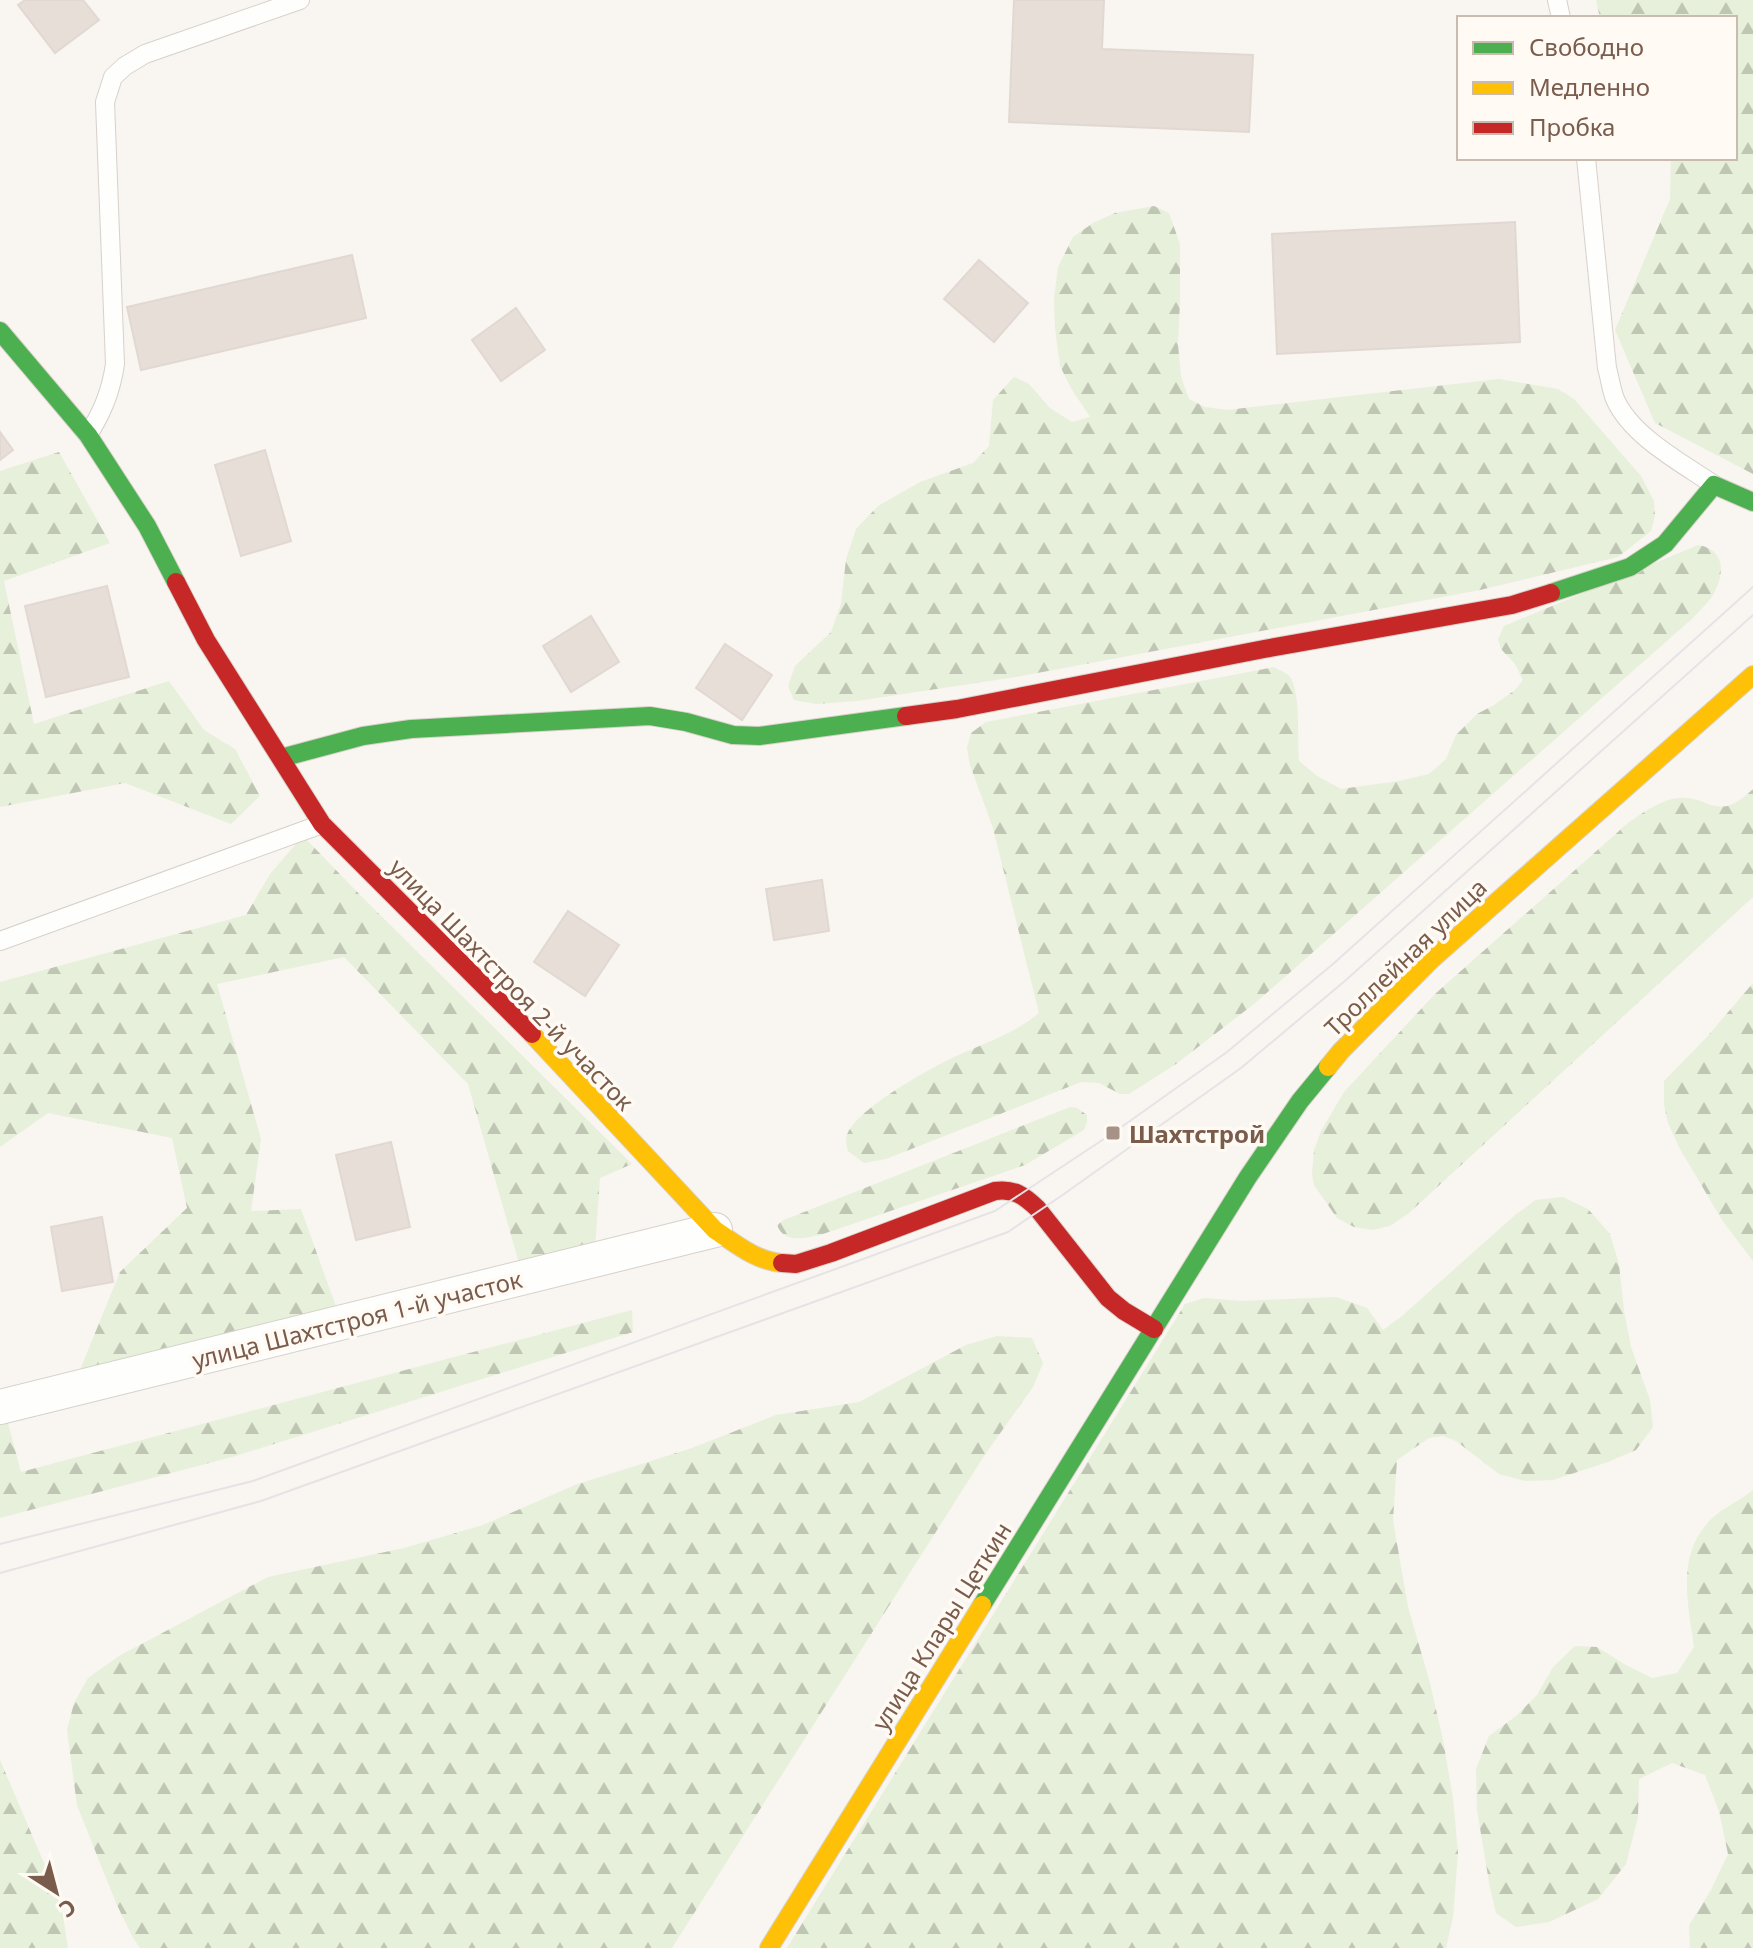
<svg xmlns="http://www.w3.org/2000/svg" width="1753" height="1948" font-family="'Noto Sans',sans-serif">
<style>
.forest{fill:url(#forest-firs)}
.building{fill:#e6ded7;stroke:#e2d8d2;stroke-width:2}
.lines{fill:none;stroke-linecap:round;stroke-linejoin:round}
.lane-casing{stroke:#d7d1cb;stroke-width:20}
.street-casing{stroke:#d7d1cb;stroke-width:36}
.fast-casing{stroke:#d9d2cb;stroke-width:20}
.slow-casing{stroke:#d9d2cb;stroke-width:20}
.jam-casing{stroke:#d9d2cb;stroke-width:20}
.lane{stroke:#fefefd;stroke-width:18}
.street{stroke:#fefefd;stroke-width:34}
.fast{stroke:#4caf50;stroke-width:18}
.slow{stroke:#ffc107;stroke-width:18}
.jam{stroke:#c62828;stroke-width:18}
.tram{stroke:#e6e3e7;stroke-width:2}
.poi-dot{fill:#a69286;stroke:#fffaf3;stroke-width:3}
.labels{text-anchor:middle;dominant-baseline:central;stroke-width:7;stroke-linejoin:round;paint-order:stroke}
.street-label{font-size:24px;fill:#7a5c4d;stroke:#fffaf3}
.poi-label{font-size:24px;font-weight:bold;fill:#7a5c4d;stroke:#fffaf3;text-anchor:start}
</style>
<defs>
<pattern id="forest-firs" width="22" height="20" patternUnits="userSpaceOnUse" patternTransform="scale(2)"><rect width="22" height="20" fill="#e7f0db"/><path d="M5 1l3.5 6h-7zM16 11l3.5 6h-7z" fill="#c0c6b4"/></pattern>
</defs>
<rect width="100%" height="100%" fill="#f9f5f0"/>
<g class="forest">
<polygon points="1596,0 1753,0 1753,474 1655,423 1615,330 1670,199 1671,158 1735,158 1735,18 1600,18"/>
<polygon points="1154,206 1169,213 1180,244 1180,301 1178,344 1181,377 1189,399 1205,407 1227,410 1499,379 1558,389 1574,399 1641,476 1654,501 1655,516 1651,531 1618,557 1480,590 1016,677 857,701 816,704 794,700 788,686 795,666 831,632 841,604 846,559 856,529 878,506 920,482 973,463 989,446 993,400 1014,377 1028,383 1050,408 1072,422 1090,417 1071,388 1060,366 1055,328 1054,299 1058,267 1073,237 1093,223 1115,213"/>
<polygon points="59,452 110,543 4,581 34,724 169,681 204,730 235,749 260,796 231,824 125,783 0,807 0,471"/>
<path d="M 1698,545 C 1727,550 1725,576 1711,598 C 1706,605 1699,611 1693,618 L 1254,1004 L 1176,1064 L 1129,1094 L 1120,1094 L 1099,1083 L 1081,1082 L 886,1159 L 864,1163 L 848,1151 C 847,1147 846,1143 846,1139 C 848,1114 924,1072 946,1061 C 977,1045 1012,1036 1039,1013 L 993,828 L 970,765 L 967,748 L 971,733 L 986,722 L 1274,667 C 1279,670 1286,672 1290,677 C 1301,693 1297,739 1299,761 L 1317,776 L 1341,789 L 1399,781 L 1429,774 L 1446,759 L 1456,735 L 1477,714 L 1494,705 L 1515,690 L 1523,680 L 1515,664 L 1501,649 L 1498,639 L 1504,626 Z"/>
<path d="M 1753,789 L 1753,897 L 1409,1213 L 1390,1226 L 1372,1230 L 1354,1227 L 1337,1218 L 1314,1185 L 1312,1174 L 1314,1150 L 1321,1131 L 1344,1092 L 1435,994 L 1628,823 C 1641,814 1656,803 1672,799 C 1710,791 1713,827 1753,789 Z"/>
<polygon points="303,836 366,901 632,1164 600,1178 595,1248 519,1263 468,1084 344,957 217,984 261,1139 251,1211 301,1209 339,1315 73,1387 120,1272 187,1208 172,1138 48,1113 0,1147 0,982 246,915 270,874"/>
<polygon points="1753,983 1753,1261 1722,1220 1680,1149 1668,1123 1664,1105 1664,1081 1706,1038"/>
<path d="M 1070,1107 L 1077,1108 L 1087,1115 L 1087,1122 L 1084,1130 L 1025,1165 L 820,1235 C 805,1238 784,1244 777,1225 L 784,1220 Z"/>
<polygon points="1563,1197 1588,1209 1610,1234 1619,1264 1624,1311 1631,1347 1650,1400 1653,1427 1636,1450 1608,1462 1553,1480 1525,1481 1499,1474 1456,1441 1443,1436 1429,1438 1397,1460 1393,1520 1408,1607 1430,1683 1443,1740 1453,1798 1458,1853 1453,1917 1446,1948 787,1948 1185,1304 1204,1298 1240,1301 1336,1297 1367,1308 1383,1330 1402,1316 1515,1215 1536,1200"/>
<polygon points="632,1310 633,1332 232,1457 0,1518 0,1393 21,1472"/>
<polygon points="997,1336 1032,1338 1043,1363 1033,1387 984,1456 672,1948 140,1948 132,1936 116,1903 77,1805 67,1730 74,1703 88,1678 119,1656 268,1577 404,1548 483,1525 575,1485 692,1448 776,1415 859,1402 966,1345"/>
<path d="M 1753,1490 L 1753,1948 L 1690,1948 L 1689,1925 L 1711,1890 L 1728,1854 L 1719,1811 L 1705,1775 L 1672,1763 L 1639,1779 L 1638,1817 L 1626,1864 L 1598,1899 L 1549,1922 L 1516,1927 L 1496,1913 L 1490,1888 L 1477,1810 L 1476,1769 L 1489,1736 L 1516,1716 L 1537,1695 L 1553,1667 L 1575,1646 L 1597,1647 L 1624,1664 L 1652,1678 L 1677,1673 L 1694,1647 C 1687,1597 1674,1546 1721,1511 C 1731,1504 1743,1498 1753,1490 Z"/>
<polygon points="0,1760 61,1903 68,1948 0,1948"/>
</g>
<g class="building">
<polygon points="25,0 83,0 99,20 55,53 18,5"/>
<polygon points="1014,0 1104,0 1102,49 1253,55 1249,132 1009,122"/>
<polygon points="1515,222 1520,342 1277,354 1272,234"/>
<polygon points="352,255 366,318 141,370 127,307"/>
<polygon points="979,260 1028,303 994,342 944,299"/>
<polygon points="516,308 545,350 501,381 472,340"/>
<polygon points="0,432 13,450 0,460"/>
<polygon points="265,450 291,541 241,556 215,465"/>
<polygon points="107,586 129,677 46,697 25,606"/>
<polygon points="591,616 619,662 571,692 543,646"/>
<polygon points="725,644 772,675 742,720 696,688"/>
<polygon points="822,880 829,931 774,940 766,889"/>
<polygon points="568,911 619,945 585,996 534,962"/>
<polygon points="391,1142 410,1227 356,1240 336,1155"/>
<polygon points="102,1217 113,1282 62,1291 51,1227"/>
</g>
<g class="lines">
<defs>
<g id="lane">
<polyline points="1557,0 1561,18"/>
<path d="M 1586,158 L 1607,368 C 1610,378 1611,389 1615,399 C 1631,436 1682,463 1714,485"/>
<path d="M 88,435 C 103,411 111,391 115,364 L 105,102 L 113,77 L 125,66 L 145,54 L 300,0"/>
<polyline points="0,941 322,824"/>
</g>
<polyline id="street" points="0,1407 715,1230"/>
<g id="fast">
<polyline points="0,331 88,435 147,526 176,582"/>
<polyline points="1551,593 1630,567 1665,544 1714,485 1753,502"/>
<polyline points="281,758 363,736 411,729 650,716 686,722 733,735 759,736 906,716"/>
<polyline points="982,1605 1248,1177 1300,1101 1328,1067"/>
</g>
<g id="slow">
<path d="M 532,1034 L 715,1230 C 736,1244 756,1261 782,1263"/>
<polyline points="1328,1067 1341,1051 1431,960 1753,675"/>
<polyline points="769,1948 982,1605"/>
</g>
<g id="jam">
<polyline points="176,582 206,640 322,824 532,1034"/>
<polyline points="906,716 957,709 1264,649 1512,605 1551,593"/>
<path d="M 782,1263 L 796,1264 L 831,1253 L 995,1191 C 1014,1188 1024,1196 1037,1208 L 1108,1298 L 1124,1311 L 1154,1329"/>
</g>
</defs>
<use href="#lane" class="lane-casing"/>
<use href="#street" class="street-casing"/>
<use href="#fast" class="fast-casing"/>
<use href="#slow" class="slow-casing"/>
<use href="#jam" class="jam-casing"/>
<use href="#lane" class="lane"/>
<use href="#street" class="street"/>
<use href="#fast" class="fast"/>
<use href="#slow" class="slow"/>
<use href="#jam" class="jam"/>
<g class="tram">
<polyline points="0,1544 253,1481 995,1211 1113,1133 1227,1052 1333,964 1753,587"/>
<polyline points="0,1573 261,1501 1008,1232 1064,1194 1241,1068 1346,980 1753,615"/>
</g>
</g>
<rect class="poi-dot" x="1105" y="1125" width="16" height="16" rx="4"/>
<g class="labels">
<g class="street-label">
<text transform="translate(1405 957) rotate(-44)">Троллейная улица</text>
<text transform="translate(512 984) rotate(46)">улица Шахтстроя 2-й участок</text>
<text transform="translate(357 1319) rotate(-14)">улица Шахтстроя 1-й участок</text>
<text transform="translate(941 1626) rotate(-58)">улица Клары Цеткин</text>
</g>
<g class="poi-label">
<text x="1129" y="1133">Шахтстрой</text>
</g>
</g>
<rect x="1457" y="16" width="280" height="144" fill="#fffaf3" stroke="#cabbb1" stroke-width="2"/>
<rect x="1473" y="42" width="40" height="12" fill="#4caf50" stroke="#cabbb1" stroke-width="2"/>
<text x="1529" y="56" font-size="24" fill="#7a5c4d">Свободно</text>
<rect x="1473" y="82" width="40" height="12" fill="#ffc107" stroke="#cabbb1" stroke-width="2"/>
<text x="1529" y="96" font-size="24" fill="#7a5c4d">Медленно</text>
<rect x="1473" y="122" width="40" height="12" fill="#c62828" stroke="#cabbb1" stroke-width="2"/>
<text x="1529" y="136" font-size="24" fill="#7a5c4d">Пробка</text>
<g transform="translate(56 1892) rotate(144)" stroke="#fffaf3" stroke-width="6" paint-order="stroke">
<path d="M0-6L14 30L0 20L-14 30Z" fill="#7a5c4d"/>
<text y="-12" font-size="22" font-weight="bold" text-anchor="middle" fill="#7a5c4d">С</text>
</g>
</svg>
